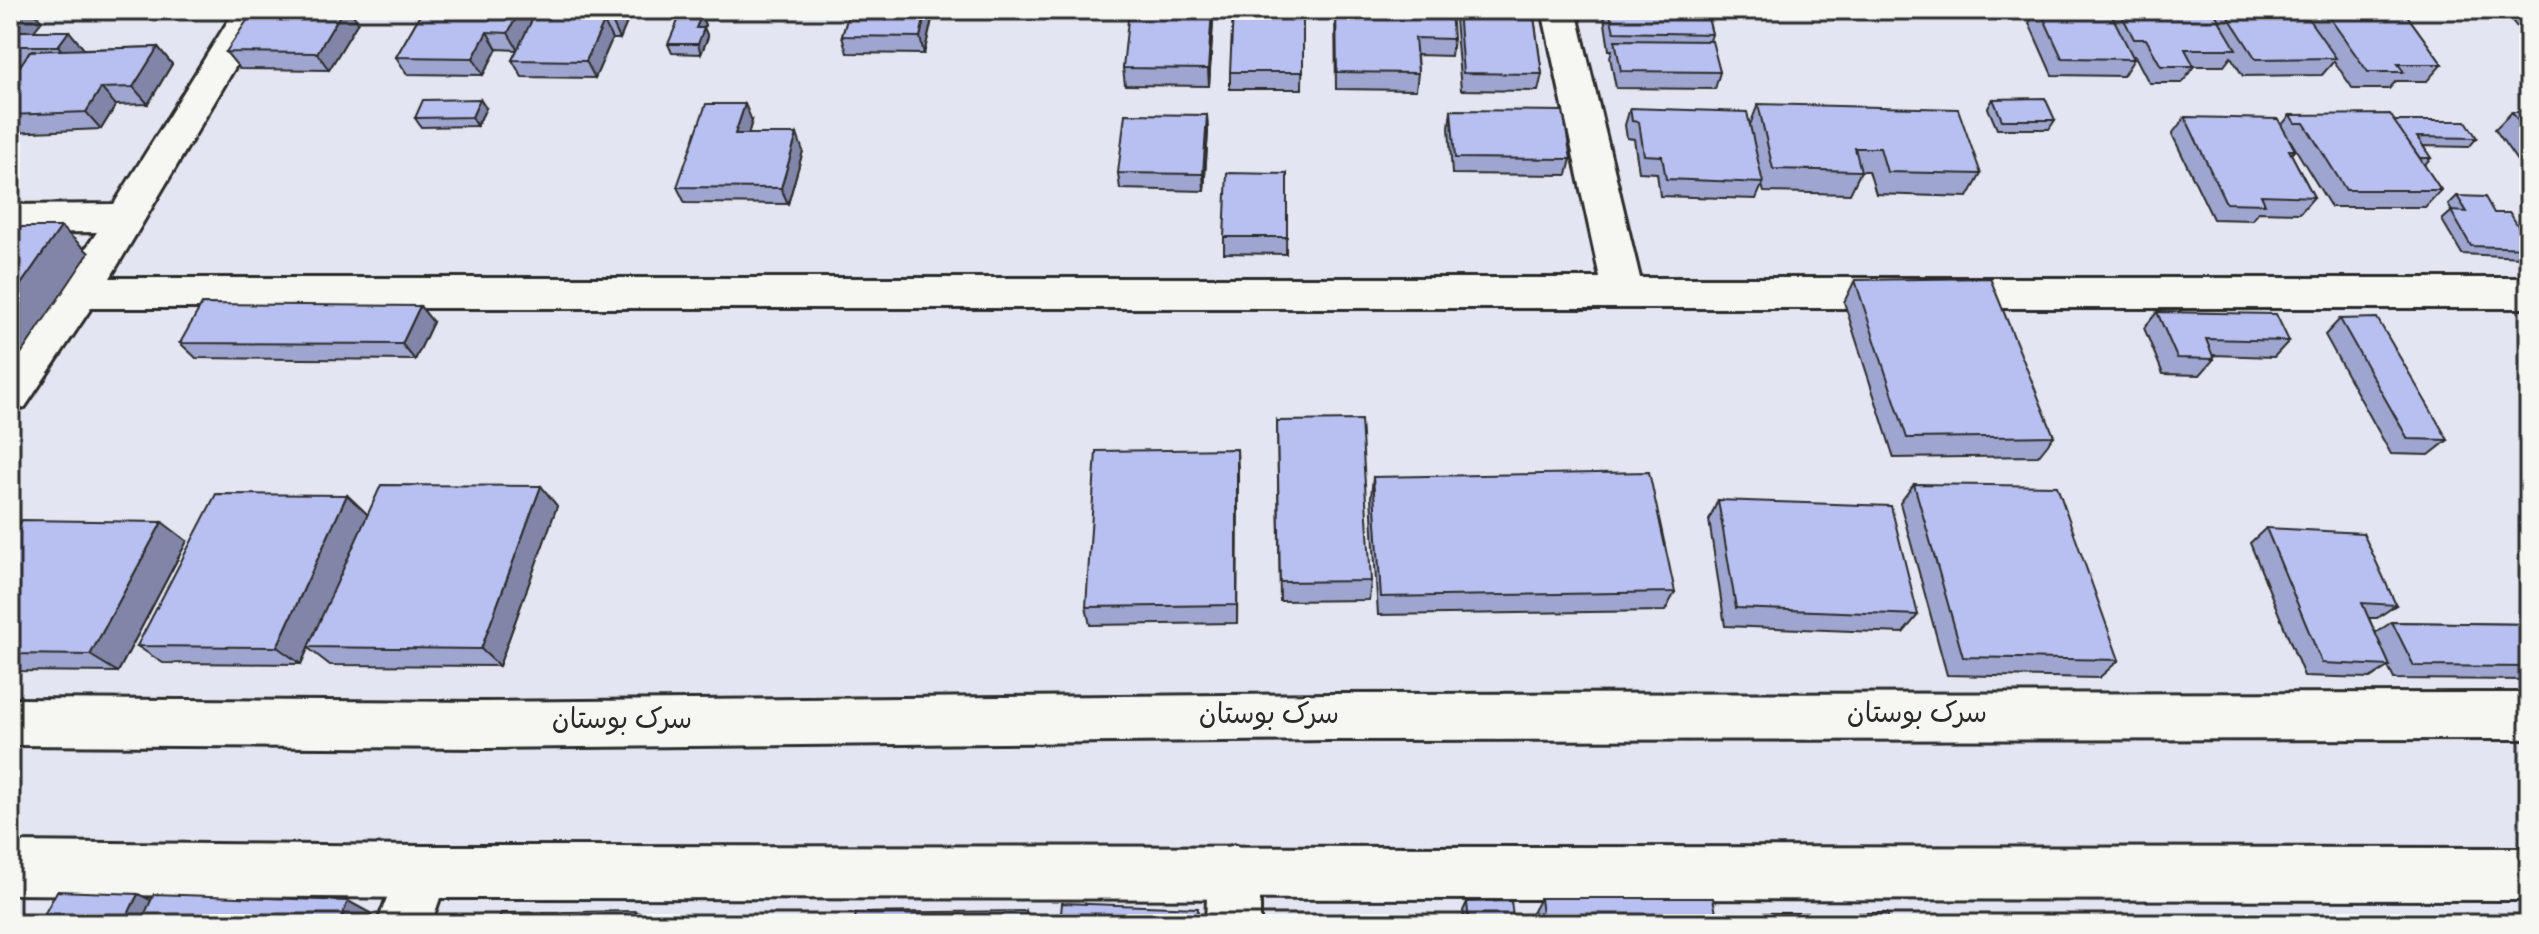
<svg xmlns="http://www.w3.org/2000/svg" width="2539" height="934" font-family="Dekko,'Playpen Sans Arabic',sans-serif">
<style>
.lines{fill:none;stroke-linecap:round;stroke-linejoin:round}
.minor-casing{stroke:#2b2b2b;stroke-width:6}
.tertiary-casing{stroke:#2b2b2b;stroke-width:6}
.minor{fill:#f6f6f2;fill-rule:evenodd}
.tertiary{fill:#f6f6f2;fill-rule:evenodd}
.wall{fill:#9ea5cf;stroke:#2b2b2b;stroke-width:2}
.shaded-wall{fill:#8186a9;stroke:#2b2b2b;stroke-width:2}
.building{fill:#b8c0f1;stroke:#2b2b2b;stroke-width:2}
.labels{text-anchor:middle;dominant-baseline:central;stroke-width:7;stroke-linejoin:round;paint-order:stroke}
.street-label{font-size:28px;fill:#2b2b2b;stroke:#f6f6f2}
</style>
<rect width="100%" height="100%" fill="#e3e6f2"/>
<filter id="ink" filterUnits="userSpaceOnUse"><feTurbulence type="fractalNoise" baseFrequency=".0125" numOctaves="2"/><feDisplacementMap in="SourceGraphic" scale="16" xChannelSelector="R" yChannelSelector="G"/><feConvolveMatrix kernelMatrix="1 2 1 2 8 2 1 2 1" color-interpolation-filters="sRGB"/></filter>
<g filter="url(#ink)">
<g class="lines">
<defs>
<g id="minor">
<polygon points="235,10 269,10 110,278 1600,278 1542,10 1576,10 1640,278 2529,278 2529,308 91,308 25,407 10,412 10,362 97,232 10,233 10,205 114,204"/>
<polygon points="1234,845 1253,852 1260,871 1260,924 1206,924 1208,871 1215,852"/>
<polygon points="423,846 442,853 449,872 431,924 377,924 404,853"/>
</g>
<g id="tertiary">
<polygon points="2529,693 2529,739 1330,740 483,748 10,745 10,699 483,702 1330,694"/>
<polygon points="10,842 423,846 2529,848 2529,900 423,898 10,894"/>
</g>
</defs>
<use href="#minor" class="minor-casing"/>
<use href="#tertiary" class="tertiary-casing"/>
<use href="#minor" class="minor"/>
<use href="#tertiary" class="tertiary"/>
</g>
<g class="wall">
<polygon points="10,10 32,10 42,21 33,31 84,49 83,49 158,47 172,64 148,104 116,105 101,129 10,133 10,81 22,63 10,63"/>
<polygon points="423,10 534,10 536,13 537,10 632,10 620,39 612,39 595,78 522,77 512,60 517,50 497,49 483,75 407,74 396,57"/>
<polygon points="850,10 932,10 933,15 924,54 847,53 842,36"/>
<polygon points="1303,10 1302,89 1230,89 1230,72"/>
<polygon points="1335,10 1453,39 1451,56 1417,55 1418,73 1416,90 1336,89"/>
<polygon points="1456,10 1533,10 1542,74 1538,91 1461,90 1455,19"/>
<polygon points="1603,10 1706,10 1712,34 1710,41 1720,72 1715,89 1616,88 1610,57 1612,50 1609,50"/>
<polygon points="2036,10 2302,10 2308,18 2314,10 2403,10 2442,64 2427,81 2396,81 2389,89 2353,89 2334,61 2322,75 2243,76 2231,57 2224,66 2194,66 2182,83 2149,83 2135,56 2132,56 2134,59 2123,76 2052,75 2029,23"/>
<polygon points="2523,10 2529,10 2529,42 2513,22"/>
<polygon points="701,16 705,25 704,28 708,37 701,54 672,53 668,44"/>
<polygon points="358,22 329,70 240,69 226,52"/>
<polygon points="1213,22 1209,86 1125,85 1123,68"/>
<polygon points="1993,99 2055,120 2049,129 1997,129 1988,108"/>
<polygon points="1758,104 1981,174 1968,197 1876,194 1869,171 1861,171 1850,194 1764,192 1762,185 1756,199 1660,196 1657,173 1639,172 1634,139 1627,138 1625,125 1630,108 1750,125"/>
<polygon points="486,108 477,126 421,127 415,118"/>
<polygon points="1451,110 1571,159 1567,175 1452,174 1449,127"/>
<polygon points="2512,112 2529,112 2529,178 2495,129"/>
<polygon points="1207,115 1208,132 1204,191 1120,189 1118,173"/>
<polygon points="2290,115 2394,121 2477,138 2469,147 2423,146 2431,158 2424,165 2441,190 2425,207 2331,207 2290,140 2295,150 2291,154 2314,197 2300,213 2258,212 2252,220 2213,219 2172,134 2185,117 2281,126"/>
<polygon points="752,121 748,134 803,151 788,204 685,203 677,187"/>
<polygon points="1287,174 1286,254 1224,253 1224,237"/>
<polygon points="2457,196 2494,213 2529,244 2529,251 2522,257 2462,254 2442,220 2452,211 2448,205"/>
<polygon points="1855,280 2054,436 2038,456 1894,458 1844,302"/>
<polygon points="2157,312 2289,341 2274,357 2213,355 2214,359 2200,375 2163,374 2144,328"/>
<polygon points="2340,319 2448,440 2429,455 2391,454 2325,335"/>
<polygon points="433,322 415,360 196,358 180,343"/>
<polygon points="1277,421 1371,581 1369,600 1280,601"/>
<polygon points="1238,469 1237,623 1090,625 1086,607"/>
<polygon points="1373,477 1675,592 1665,611 1378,615 1371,497"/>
<polygon points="1914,484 2119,660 2099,678 1947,675 1900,503"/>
<polygon points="541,486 557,506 499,666 330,665 308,648 301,664 163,663 137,646 347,495 368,515"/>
<polygon points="1718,500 1918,615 1903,633 1725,626 1709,520"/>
<polygon points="2266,528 2396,605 2377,618 2369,618 2375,633 2392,622 2529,624 2529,680 2394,679 2388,667 2370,678 2304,676 2250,543"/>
<polygon points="10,539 187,541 118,672 10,671"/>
<polygon points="1540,898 1716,913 1890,924 1533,924 1532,913"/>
<polygon points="1467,902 1514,924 1465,924 1463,911"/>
<polygon points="2108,919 2294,924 2099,924"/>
</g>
<g class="shaded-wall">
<polygon points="21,10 32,10 42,21 22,46 10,38 10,24"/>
<polygon points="343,10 350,10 358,22 329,70 317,53"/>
<polygon points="520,10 534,10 536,13 518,50 508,33"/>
<polygon points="617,10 632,10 620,39 612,22"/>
<polygon points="926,10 932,10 933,15 924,54 920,37"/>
<polygon points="1212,10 1213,22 1209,86 1208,69"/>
<polygon points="701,16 705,25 704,28 708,37 701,54 698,44 696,28"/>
<polygon points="604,22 612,39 595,78 586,61"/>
<polygon points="69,31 84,49 73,63 58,46"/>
<polygon points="487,32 497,49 483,75 473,58"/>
<polygon points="158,47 172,64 148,104 133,87"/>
<polygon points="101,88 116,105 101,129 86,112"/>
<polygon points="480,99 486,108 477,126 472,117"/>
<polygon points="745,104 752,121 743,151 735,134"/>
<polygon points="1207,115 1208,132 1204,191 1203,174"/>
<polygon points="797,134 803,151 788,204 781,188"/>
<polygon points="61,227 89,253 10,370 10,300"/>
<polygon points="420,306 433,322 415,360 402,344"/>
<polygon points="1237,449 1238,469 1237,623"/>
<polygon points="541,486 557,506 499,666 481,649"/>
<polygon points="347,495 368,515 301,664 277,647"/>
<polygon points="162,522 187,541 118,672 90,655"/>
<polygon points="138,894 159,904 149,924 123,924"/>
<polygon points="348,901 372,914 368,924 339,924"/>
<polygon points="636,911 648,920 647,924 633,924"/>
<polygon points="1026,911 1033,924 1025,924"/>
</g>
<g class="building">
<polygon points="10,10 21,10 10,24"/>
<polygon points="254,10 343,10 317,53 226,52"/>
<polygon points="423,10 520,10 508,33 487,32 473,58 396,57"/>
<polygon points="537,10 617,10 612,22 604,22 586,61 512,60"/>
<polygon points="850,10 926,10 920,37 842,36"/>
<polygon points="1129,10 1212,10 1208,69 1123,68"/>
<polygon points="1233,10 1303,10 1303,72 1230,72"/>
<polygon points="1336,10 1451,10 1453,39 1415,38 1418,73 1337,72"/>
<polygon points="1458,10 1533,10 1542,74 1463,73"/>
<polygon points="1609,10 1706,10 1712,34 1614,32"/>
<polygon points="2040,10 2109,10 2134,59 2062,58"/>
<polygon points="2119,10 2213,10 2236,49 2185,49 2194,66 2161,66 2146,39 2134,39"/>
<polygon points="2224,10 2302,10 2336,58 2256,59"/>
<polygon points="2324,10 2403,10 2442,64 2398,64 2404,72 2368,72"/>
<polygon points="680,16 701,16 696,28 704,28 698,44 668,44"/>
<polygon points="10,31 69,31 58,46 10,46"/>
<polygon points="1615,40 1712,41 1720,72 1621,71"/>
<polygon points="158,47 133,87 101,88 86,112 10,115 10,81 30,51"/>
<polygon points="2045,98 2055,120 2002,120 1993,99"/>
<polygon points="480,99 472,117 415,118 423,100"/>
<polygon points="706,104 745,104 735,134 797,134 781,188 677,187"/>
<polygon points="1758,104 1958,109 1981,174 1887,172 1880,148 1855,148 1861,171 1773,169"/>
<polygon points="1630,108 1747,112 1763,183 1666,179 1662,156 1644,155 1639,122 1632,121"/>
<polygon points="1451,110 1563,111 1571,159 1455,158"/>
<polygon points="2512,112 2529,112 2529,136"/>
<polygon points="1125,114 1207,115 1203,174 1118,173"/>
<polygon points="2390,114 2441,190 2346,190 2304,123 2295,123 2290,115"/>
<polygon points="2185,117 2278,119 2295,150 2289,150 2314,197 2261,195 2265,204 2226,203"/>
<polygon points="2394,121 2466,121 2477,138 2417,137 2431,158 2420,158"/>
<polygon points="1227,173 1287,174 1287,237 1224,237"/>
<polygon points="2457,196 2485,197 2494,213 2510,213 2529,244 2529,248 2471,246 2451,211 2467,212"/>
<polygon points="10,227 61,227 10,300"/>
<polygon points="1990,278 2054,436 1907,438 1855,280"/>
<polygon points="202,304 420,306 402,344 180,343"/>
<polygon points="2157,312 2276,314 2289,341 2206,339 2214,359 2177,358"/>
<polygon points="2377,318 2448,440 2408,439 2340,319"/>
<polygon points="1361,420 1371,581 1280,582 1277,421"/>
<polygon points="1237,449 1237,605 1086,607 1096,451"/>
<polygon points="1649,472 1675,592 1381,597 1373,477"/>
<polygon points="1914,484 2057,486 2119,660 1963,657"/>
<polygon points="381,485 541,486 481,649 308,647"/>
<polygon points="216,494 347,495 277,647 137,646"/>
<polygon points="1718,500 1891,506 1918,615 1736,608"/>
<polygon points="22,520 162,522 90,655 10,654 10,539"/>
<polygon points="2266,528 2363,533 2396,605 2362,603 2390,666 2322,663"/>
<polygon points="2392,622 2529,624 2529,667 2414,666"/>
<polygon points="57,891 138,894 123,924 39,924"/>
<polygon points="154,894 348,901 339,924 140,924"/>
<polygon points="1540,898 1713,898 1716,913 1887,913 1890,924 1543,924"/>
<polygon points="1511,901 1514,924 1469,924 1467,902"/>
<polygon points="1062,903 1198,908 1197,924 1060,924"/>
<polygon points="636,911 633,924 497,924 501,913"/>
<polygon points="1026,911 1025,924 854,924 856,913"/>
<polygon points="2108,919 2292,919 2294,924 2110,924"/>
</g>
</g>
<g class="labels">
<g class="street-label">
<text x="1917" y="717">سرک بوستان</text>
<text x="1269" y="718">سرک بوستان</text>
<text x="622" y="723">سرک بوستان</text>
</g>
</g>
<rect width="2539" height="934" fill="none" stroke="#f6f6f2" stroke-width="40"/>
<rect x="20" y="20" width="2499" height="894" fill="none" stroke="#2b2b2b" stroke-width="3" filter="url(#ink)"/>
</svg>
